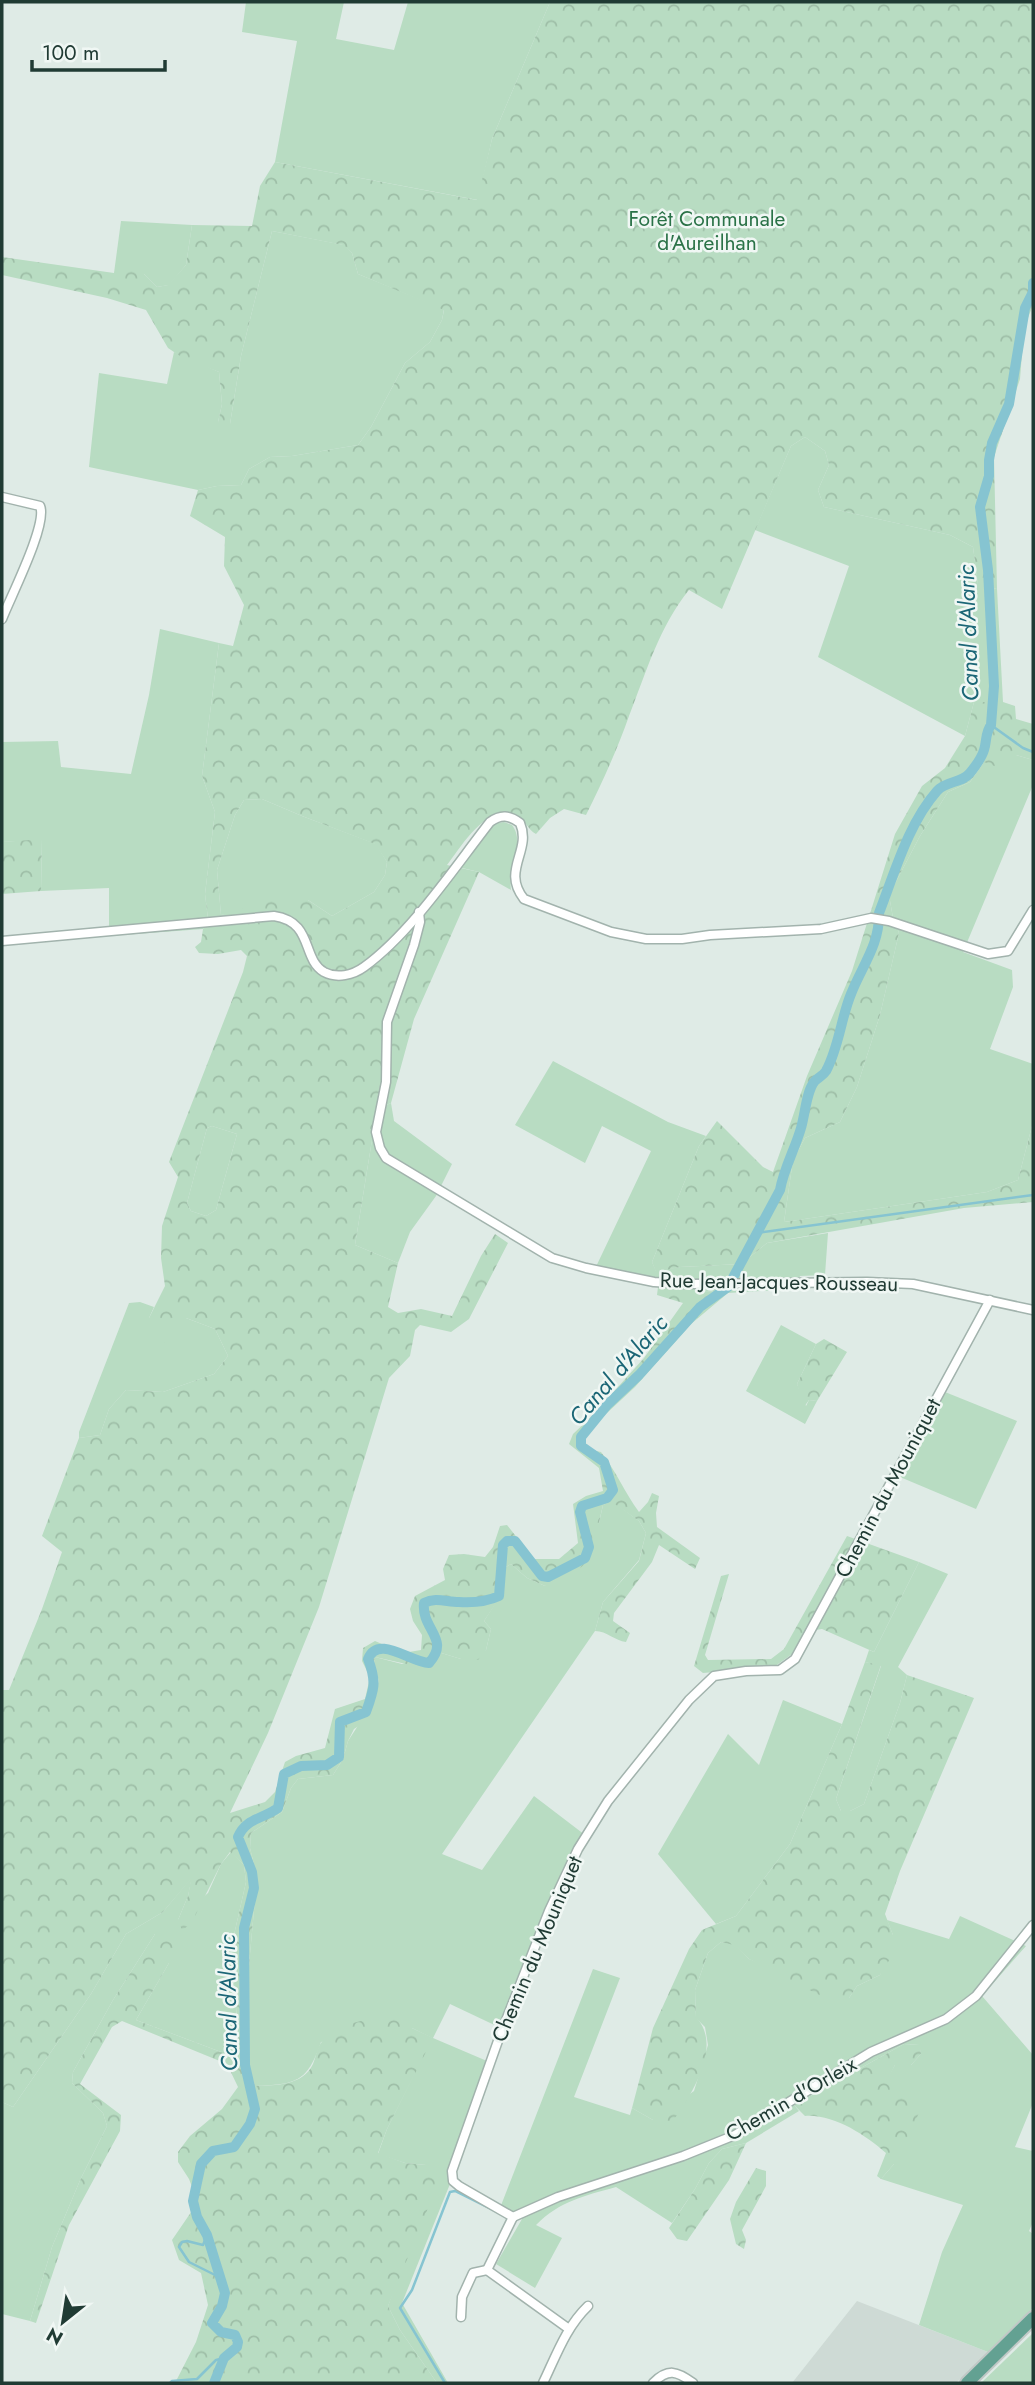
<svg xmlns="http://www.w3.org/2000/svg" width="1035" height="2385" font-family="Jost,sans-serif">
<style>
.built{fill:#cedad5}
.green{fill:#b8dcc2}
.forest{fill:url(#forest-crowns);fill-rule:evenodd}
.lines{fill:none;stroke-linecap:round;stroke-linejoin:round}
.stream{stroke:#86c4d1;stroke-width:2.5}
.canal{stroke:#86c4d1;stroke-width:10}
.street-casing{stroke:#a2b3ad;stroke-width:11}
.primary-casing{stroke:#c1c8c6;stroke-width:16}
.street{stroke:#fff;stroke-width:8}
.primary{stroke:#63a192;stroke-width:12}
.labels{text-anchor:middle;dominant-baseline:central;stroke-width:5;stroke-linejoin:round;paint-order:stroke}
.park-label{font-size:21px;fill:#2a7247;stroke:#f0f7f4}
.street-label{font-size:21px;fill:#203b34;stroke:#f0f7f4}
.water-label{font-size:23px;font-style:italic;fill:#1b6676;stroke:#f0f7f4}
</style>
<defs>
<pattern id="forest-crowns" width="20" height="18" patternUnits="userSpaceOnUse" patternTransform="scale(1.75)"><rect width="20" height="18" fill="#b8dcc2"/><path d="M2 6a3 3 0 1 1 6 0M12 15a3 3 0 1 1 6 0" fill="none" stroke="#9ebea7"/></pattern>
</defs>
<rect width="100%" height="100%" fill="#dfebe6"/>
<polygon class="built" points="857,2301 988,2352 956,2383 792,2383"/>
<g class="green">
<polygon points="246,2 344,2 336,39 394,50 408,2 550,2 492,139 478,200 275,162 297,41 242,32"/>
<polygon points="121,221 192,225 186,265 169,285 157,287 144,274 114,273"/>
<polygon points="272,231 344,245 352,253 358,274 444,309 442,320 430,342 405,363 371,427 358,445 292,456 270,457 249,469 241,485 217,486 198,490 89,467 99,373 167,384 174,352 219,372 222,404 218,422 230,424 241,356"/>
<polygon points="805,437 825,451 829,465 818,490 824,507 950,535 973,547 978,584 997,589 1003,702 974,702 965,736 818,657 849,566 755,530 791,446"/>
<polygon points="160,629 219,643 202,776 215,812 205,894 208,919 203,929 109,936 109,888 41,891 42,840 2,842 2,742 58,741 61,767 131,774 149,695"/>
<polygon points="1016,755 1033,760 1033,785 963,952 1012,970 1013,987 990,1049 1033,1064 1033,1122 1018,1180 987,1192 784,1222 793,1160 805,1138 840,1122 857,1087 880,1015 899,933 893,918 889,895 920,836 948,792 970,782 984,762"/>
<polygon points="262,799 302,816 376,844 387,862 385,875 374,892 332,916 308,900 221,915 217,870 235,815 244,800"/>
<path d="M 504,822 L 512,825 C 526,843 508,870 511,890 L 479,872 L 458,867 L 492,824 Z"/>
<polygon points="553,1061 668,1122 706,1136 699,1146 652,1262 656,1271 680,1267 741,1264 767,1243 828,1233 825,1275 800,1276 795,1289 728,1293 658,1287 593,1273 651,1151 602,1126 585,1163 515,1125"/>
<polygon points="391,1103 394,1121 452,1164 436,1196 410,1232 398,1263 355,1245 377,1109"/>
<polygon points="212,1126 237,1134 216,1210 206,1216 191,1211 187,1203 207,1128"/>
<polygon points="140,1302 154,1307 149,1318 186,1318 215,1329 228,1356 214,1374 163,1392 126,1390 109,1409 100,1435 79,1438 79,1432 129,1303"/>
<polygon points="781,1325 816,1344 797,1384 806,1406 809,1400 817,1401 805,1424 746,1391"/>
<polygon points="945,1392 1017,1421 976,1509 900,1477"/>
<path d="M 612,1501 L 639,1521 L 646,1533 L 639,1560 L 603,1602 L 595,1631 L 442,1854 L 482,1870 L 534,1796 L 589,1838 L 561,1891 L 505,2030 L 450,2004 L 433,2038 L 494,2064 L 452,2179 L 402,2303 L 448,2383 L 437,2383 L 400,2330 L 388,2306 L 396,2283 L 426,2165 L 405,2163 L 378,2154 L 387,2129 L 432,2038 L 412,2028 L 321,2042 C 307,2083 296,2084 255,2086 L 247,2063 L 248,1976 L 257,1877 L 250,1848 L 251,1833 L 282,1812 L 291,1788 L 298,1779 L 333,1775 L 343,1759 L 348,1741 L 374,1701 L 379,1679 L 374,1662 L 375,1657 L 402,1664 L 438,1652 L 461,1659 L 486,1650 L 491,1629 L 484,1621 L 502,1593 L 506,1567 L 511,1564 L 527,1578 L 545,1586 L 599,1523 L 603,1505 Z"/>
<polygon points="919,1562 948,1574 898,1667 907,1675 900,1703 864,1804 850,1811 841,1811 836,1799 881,1666 865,1662 869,1650 874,1652"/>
<polygon points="783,1700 842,1724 790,1844 736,1916 716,1924 658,1854 728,1734 759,1765"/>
<polygon points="231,1852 244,1865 246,1882 231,1948 238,2031 233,2051 221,2052 136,2020 169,1963 155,1934 113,2000 73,2072 72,2083 103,2113 107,2126 81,2178 52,2247 30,2321 2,2314 2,2102 13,2107 91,1994 126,1934 163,1912 192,1877 188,1896 178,1920 208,1893 221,1864"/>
<path d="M 960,1916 L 1026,1946 L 982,1996 L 1033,2055 L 1033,2103 L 1015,2147 L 1033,2151 L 1033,2222 L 1029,2231 L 1033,2234 L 1033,2308 L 988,2352 L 919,2325 L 942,2252 L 963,2205 L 881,2179 L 894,2164 L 887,2079 L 895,2065 L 911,2065 L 921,2054 L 919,2045 L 904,2044 L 794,2105 L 799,2111 L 746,2143 L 722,2149 L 709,2163 L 695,2189 L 672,2223 L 616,2187 C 584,2196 560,2201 536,2225 L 562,2238 L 535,2288 L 496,2264 L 522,2219 L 500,2208 L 593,1969 L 620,1978 L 574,2097 L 630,2115 L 632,2108 L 653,2120 L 694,2091 L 708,2045 L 705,2027 L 696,2018 L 695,1990 L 708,1953 L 721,1942 L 734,1944 L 749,1959 L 849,1998 L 857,1986 L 880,1975 L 893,1935 L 887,1920 L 949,1939 Z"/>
<polygon points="1033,2333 1033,2383 981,2383"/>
</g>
<g class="forest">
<path d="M 550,2 L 1033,2 L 1033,305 L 1024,328 L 1020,379 L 994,457 L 997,589 L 978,585 L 973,547 L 950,535 L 824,507 L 818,490 L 829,465 L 825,451 L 805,437 L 791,446 L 722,609 L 689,590 C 659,627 646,673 629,716 C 617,750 602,783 586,815 L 564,809 L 550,818 L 536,834 C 528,830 525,819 516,815 C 487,802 461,847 447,865 L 479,872 L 414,1019 L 391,1103 L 377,1109 L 355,1245 L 398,1263 L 388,1307 L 398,1313 L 421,1309 L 452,1316 L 481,1256 L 495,1234 L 508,1243 L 469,1319 L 451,1332 L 420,1325 L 415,1330 L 410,1356 L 389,1378 L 319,1607 L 268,1733 L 230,1813 L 265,1802 L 275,1792 L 285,1762 L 296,1756 L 325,1748 L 335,1709 L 365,1699 L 370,1677 L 362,1661 L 363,1648 L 375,1641 L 403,1653 L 421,1650 L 422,1635 L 413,1621 L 410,1609 L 415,1596 L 445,1580 L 443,1569 L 449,1555 L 464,1554 L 485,1557 L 493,1547 L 500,1526 L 507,1525 L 534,1559 L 559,1559 L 578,1543 L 573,1504 L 586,1496 L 603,1491 L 599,1468 L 569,1444 L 573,1434 L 590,1418 L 644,1358 L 683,1303 L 657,1295 L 658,1287 L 728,1293 L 691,1324 L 635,1387 L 594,1425 L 584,1441 L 592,1450 L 601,1452 C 616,1471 625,1493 639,1512 L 648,1502 L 652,1493 L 659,1496 L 656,1513 L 657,1527 L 700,1558 L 695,1569 L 659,1545 L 652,1562 L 614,1613 L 613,1621 L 630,1633 L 626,1642 C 615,1641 607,1631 595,1631 L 603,1602 L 639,1561 L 646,1533 L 639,1521 L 612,1502 L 603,1505 C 591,1554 599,1566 545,1586 L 527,1578 L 511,1564 L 506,1567 L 503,1593 L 484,1621 L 491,1629 L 486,1650 L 478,1660 L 461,1659 L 438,1652 L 415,1666 L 375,1657 L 374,1662 L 380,1671 L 373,1717 L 354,1729 L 348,1741 L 343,1759 L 333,1775 L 298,1779 L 291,1788 L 282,1812 L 251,1833 L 250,1848 L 257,1877 L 248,1976 L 247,2063 L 255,2086 C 275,2085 303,2086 313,2064 C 316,2057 317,2048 321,2043 C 336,2021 379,2017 403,2015 L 412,2028 L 433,2038 L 387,2129 L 378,2153 L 405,2163 L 426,2165 L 437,2170 L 435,2191 L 388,2306 L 400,2330 L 437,2383 L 175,2383 L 196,2342 L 208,2305 L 201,2273 L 179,2260 L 172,2240 L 198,2202 L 189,2179 L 178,2162 L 178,2152 L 190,2136 L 222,2109 L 238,2087 L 227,2064 L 122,2021 L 112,2027 L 80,2084 L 121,2115 L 120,2131 L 69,2225 L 36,2323 L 30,2321 L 52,2247 L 81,2178 L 107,2126 L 103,2113 L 72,2083 L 73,2072 L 113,2000 L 155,1934 L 171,1933 L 178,1941 L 169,1963 L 136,2020 L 221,2052 L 233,2051 L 238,2031 L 231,1948 L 246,1882 L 244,1865 L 230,1852 L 221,1864 L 191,1924 L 182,1930 L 178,1920 L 188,1896 L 191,1879 L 163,1912 L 126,1934 L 91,1994 L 13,2107 L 2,2102 L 2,1690 L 9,1690 L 42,1609 L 62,1552 L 42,1536 L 79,1438 L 100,1435 L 109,1409 L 126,1390 L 163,1392 L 214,1374 L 228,1356 L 215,1329 L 186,1318 L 164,1343 L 149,1318 L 165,1286 L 161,1258 L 162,1226 L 178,1177 L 169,1162 L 243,972 L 247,956 L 241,950 L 218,954 L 199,953 L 195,947 L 201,942 L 203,929 L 208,919 L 205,894 L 215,812 L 202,776 L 219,643 L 233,646 L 244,605 L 224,566 L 225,537 L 190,516 L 198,490 L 217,486 L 241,485 L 249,469 L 270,457 L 292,456 L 358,445 L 371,427 L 405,363 L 430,342 L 442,320 L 444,310 L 358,274 L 352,253 L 343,245 L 272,231 L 241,356 L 230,424 L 223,430 L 218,422 L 222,404 L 219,372 L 183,358 L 168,348 L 146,310 L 107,298 L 2,275 L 2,257 L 114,273 L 127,268 L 144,274 L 157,287 L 168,285 L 186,265 L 192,225 L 252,226 L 260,186 L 275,162 L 477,200 L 492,139 ZM 262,799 L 302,816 L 375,844 L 387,862 L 385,875 L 374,892 L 332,916 L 308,900 L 286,896 L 221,915 L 217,870 L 235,815 L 244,800 ZM 212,1126 L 237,1134 L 216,1210 L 206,1216 L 191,1211 L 187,1203 L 207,1128 Z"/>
<polygon points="974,702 1003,702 1015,706 1016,719 1033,724 1033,760 1016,755 1016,765 1010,772 984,762 970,782 948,792 920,836 889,895 893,918 899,933 880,1015 857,1087 840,1122 805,1138 793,1160 784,1222 987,1192 1018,1180 1033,1122 1033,1202 964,1208 767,1243 741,1264 680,1267 656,1272 652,1262 699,1146 717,1121 763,1167 773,1172 807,1076 852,971 895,834 922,786 945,768 965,736"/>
<polygon points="42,839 41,891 2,894 2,842"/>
<polygon points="824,1339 847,1352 817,1401 809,1400 804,1407 797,1384 816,1344"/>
<polygon points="847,1536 919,1562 874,1652 822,1629 809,1631 792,1654 774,1667 703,1673 694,1666 721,1576 729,1574 705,1655 708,1660 771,1659 784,1649"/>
<path d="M 865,1662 L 881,1665 L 836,1799 L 841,1811 L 850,1811 L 864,1804 L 900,1703 L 907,1675 L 974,1698 L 900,1871 L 885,1914 L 893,1935 L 893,1954 L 880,1975 L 857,1986 L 849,1998 L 835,2003 L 749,1959 L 734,1945 L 721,1942 L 708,1953 L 695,1990 L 696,2017 C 723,2046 692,2094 673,2121 L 653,2120 L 632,2108 L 653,2028 L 689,1949 L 702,1930 L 736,1916 L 790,1844 L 842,1724 Z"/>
<path d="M 904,2044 L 920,2045 L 921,2054 L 911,2065 L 895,2065 L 888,2079 L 926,2099 L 894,2164 L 881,2179 L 877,2176 L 886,2153 C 865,2135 834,2114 805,2116 L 794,2105 Z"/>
<polygon points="746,2143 729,2180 687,2241 677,2239 669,2228 695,2189 709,2163 722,2149"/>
<polygon points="756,2168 766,2171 766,2186 742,2230 746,2240 744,2249 736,2244 730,2219 736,2202"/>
</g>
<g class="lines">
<g class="stream">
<polyline points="991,725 1023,748 1033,752"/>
<polyline points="756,1233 1033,1195"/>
<polyline points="207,2235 203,2245 187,2241 182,2242 179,2247 189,2262 221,2278"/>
<polyline points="170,2383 172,2381 197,2379 216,2360 224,2358"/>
<polyline points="445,2383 400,2308 412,2290 450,2192 455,2191 499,2213"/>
</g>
<path class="canal" d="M 214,2383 L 224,2358 L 237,2347 L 238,2342 L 235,2335 L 221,2332 L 212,2323 L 222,2306 L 225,2293 L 207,2235 L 197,2217 L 193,2201 L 201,2164 L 213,2151 L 234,2147 L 250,2124 L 255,2109 L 245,2065 L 244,1928 L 254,1888 L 252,1872 L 238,1837 C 246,1818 263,1819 278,1808 L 284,1774 L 301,1766 L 327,1765 L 339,1757 L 340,1722 L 366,1712 C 374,1690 377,1682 368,1659 C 378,1634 410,1662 429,1663 C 451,1639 421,1629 424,1603 C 436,1597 446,1602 459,1602 C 474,1603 486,1602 499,1596 L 503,1545 L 507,1541 L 515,1541 L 542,1576 L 548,1577 L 585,1558 L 589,1547 L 580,1512 L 582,1506 L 607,1498 L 613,1490 L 604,1462 L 581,1446 L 581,1437 L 607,1405 L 639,1375 L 700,1307 L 728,1287 L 780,1190 C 784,1168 795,1149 801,1128 C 805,1115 806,1093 814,1082 C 818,1077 823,1076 826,1071 C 839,1047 841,1018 851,994 C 862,966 880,944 879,913 C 895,872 908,824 937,791 C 947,780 961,784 970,773 C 974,768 982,757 984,750 C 987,741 985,733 991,725 L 994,686 L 988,570 L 980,507 L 989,476 L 989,460 L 992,443 L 1009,404 L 1025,308 L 1033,292 L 1033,283"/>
<defs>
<g id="street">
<path d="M 2,497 L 40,506 C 48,524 10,598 2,619"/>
<polyline points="419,912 420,922 414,945 387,1022 386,1082 376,1132 380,1148 386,1158 552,1258 586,1268 654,1282 687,1284 867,1282 913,1284 1033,1310"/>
<path d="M 2,941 L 274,916 C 314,922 301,958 324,972 C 337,979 353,975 364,967 C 412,932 454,868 490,822 C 501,814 509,815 520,823 C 532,851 501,870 524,899 L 611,932 L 646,939 L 682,939 L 710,935 L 821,929 L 871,918 L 889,921 L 988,954 L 1008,951 L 1033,910"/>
<polyline points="513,2217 459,2186 453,2181 452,2171 499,2038 549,1911 578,1849 608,1801 689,1700 714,1676 746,1671 780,1670 795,1659 990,1300"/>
<polyline points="513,2217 558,2197 683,2156 735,2135 871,2052 946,2019 976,1996 1033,1925"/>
<polyline points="513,2217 487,2270 569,2329"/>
<polyline points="461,2317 462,2297 473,2273 487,2270"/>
<path d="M 543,2383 C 556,2356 566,2327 588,2306"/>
<path d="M 653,2383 C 668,2368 677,2371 693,2383"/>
</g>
<polyline id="primary" points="967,2383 1033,2318"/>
</defs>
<use href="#street" class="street-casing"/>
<use href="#primary" class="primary-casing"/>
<use href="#street" class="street"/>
<use href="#primary" class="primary"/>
</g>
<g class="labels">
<g class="park-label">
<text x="707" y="219">Forêt Communale<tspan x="707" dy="24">d'Aureilhan</tspan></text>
</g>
<g class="street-label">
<text transform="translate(779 1282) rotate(1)">Rue Jean-Jacques Rousseau</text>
<text transform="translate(888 1488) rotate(-62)">Chemin du Mouniquet</text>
<text transform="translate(537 1949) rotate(-67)">Chemin du Mouniquet</text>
<text transform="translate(791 2099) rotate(-30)">Chemin d'Orleix</text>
</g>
<g class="water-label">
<text transform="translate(968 633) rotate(-92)">Canal d'Alaric</text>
<text transform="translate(618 1370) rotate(-49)">Canal d'Alaric</text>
<text transform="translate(228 2003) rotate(-91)">Canal d'Alaric</text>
</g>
</g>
<rect width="1035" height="2385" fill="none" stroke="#203b34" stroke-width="7"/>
<g transform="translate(63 2322) rotate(210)" stroke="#f0f7f4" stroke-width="5" paint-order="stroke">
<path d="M0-5L12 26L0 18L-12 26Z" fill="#203b34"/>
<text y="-10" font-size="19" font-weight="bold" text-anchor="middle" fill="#203b34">N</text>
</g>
<path d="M32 60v10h133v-10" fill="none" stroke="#203b34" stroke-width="3.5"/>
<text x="42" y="60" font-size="21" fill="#203b34" stroke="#f0f7f4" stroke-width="5" paint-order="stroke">100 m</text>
</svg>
